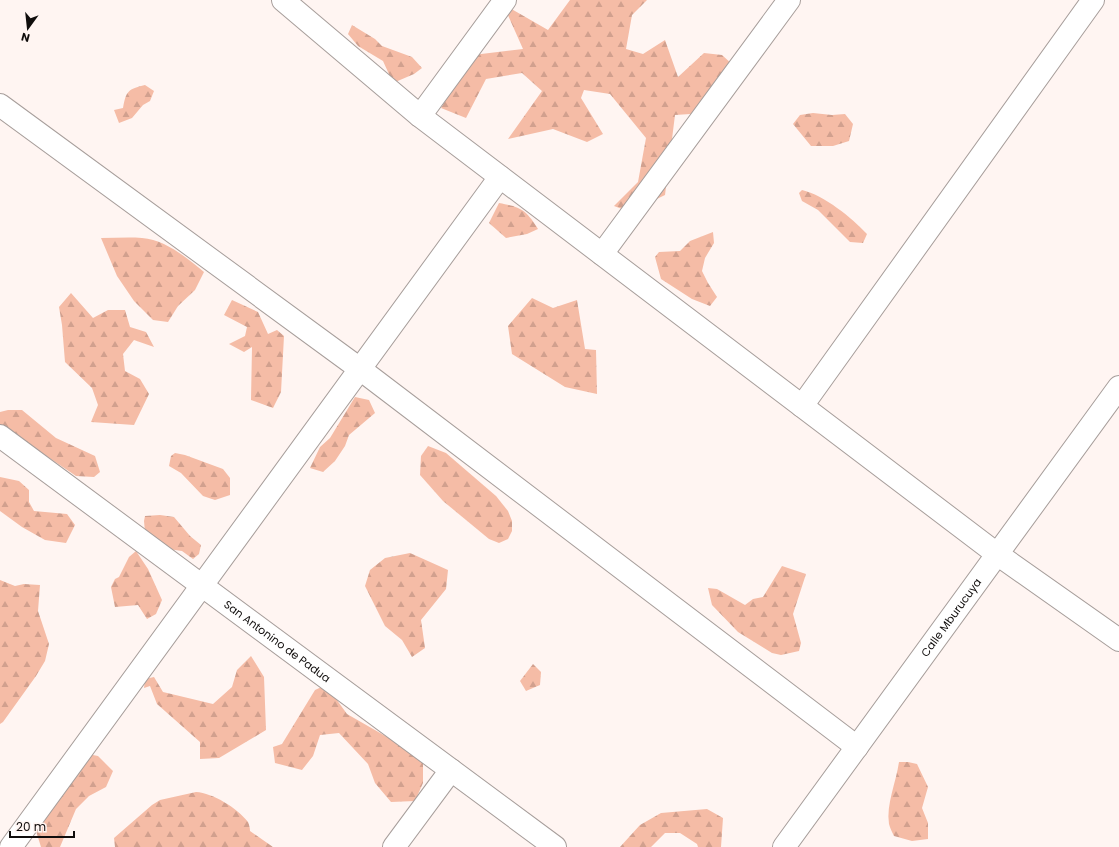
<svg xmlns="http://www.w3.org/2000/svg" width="1119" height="847" font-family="Poppins,sans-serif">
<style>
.forest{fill:url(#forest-firs)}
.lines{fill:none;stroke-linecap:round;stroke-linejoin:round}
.minor-casing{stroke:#a79e9b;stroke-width:24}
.minor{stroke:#fff;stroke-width:22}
.labels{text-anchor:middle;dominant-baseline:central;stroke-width:4;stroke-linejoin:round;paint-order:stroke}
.street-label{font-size:11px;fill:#100d0c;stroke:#fff5f2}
</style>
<defs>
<pattern id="forest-firs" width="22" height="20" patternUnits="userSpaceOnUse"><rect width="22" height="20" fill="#f5bca6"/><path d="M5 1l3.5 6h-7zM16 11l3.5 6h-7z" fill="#d1a08e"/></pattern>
</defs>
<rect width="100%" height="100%" fill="#fff5f2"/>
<g class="forest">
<polygon points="570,0 647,0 632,15 626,49 643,54 665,40 678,77 704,53 722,55 744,75 721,112 675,115 665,195 630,212 614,206 638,182 646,138 610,94 584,90 581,98 603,134 587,142 553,129 508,139 542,91 522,73 486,79 466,118 441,108 473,55 523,49 503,4 548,30"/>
<polygon points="352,25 375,39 382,46 412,57 422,68 414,74 393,83 383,61 358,46 348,34"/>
<path d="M 145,85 L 154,91 L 150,101 L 143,105 L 132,118 L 119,123 L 114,110 L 123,108 C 126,91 128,89 145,85 Z"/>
<polygon points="813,113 832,115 845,114 853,124 849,141 833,146 811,146 793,124 800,115"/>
<path d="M 802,190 C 824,195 852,218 867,234 L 863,243 L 850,242 L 818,210 L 802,201 L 799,193 Z"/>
<path d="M 499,203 C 521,207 526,210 538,229 L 527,234 L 506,238 L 489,223 Z"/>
<polygon points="713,232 714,243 705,258 702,271 708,283 717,297 710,306 692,299 661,279 655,257 659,252 680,251 690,241"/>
<path d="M 101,238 C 115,238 129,237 142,238 C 166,240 187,258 204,272 L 195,290 L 178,306 L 168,322 L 153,320 L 134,301 L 117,276 Z"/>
<polygon points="71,293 93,318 108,310 125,310 130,327 146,332 154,347 134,340 123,354 125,371 140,379 149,394 134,425 91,422 98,405 92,388 65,362 62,325 59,307"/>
<polygon points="532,298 553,308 577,300 585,349 596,350 597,394 565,387 512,354 508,326"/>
<polygon points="232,300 258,312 268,334 277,330 284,336 281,392 273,408 251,400 252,347 244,352 229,344 245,336 247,327 224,315"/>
<polygon points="355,397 369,400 375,413 349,435 345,446 335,461 323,472 310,468 320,447 330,438"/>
<polygon points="8,410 22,410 56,438 95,456 100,472 94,477 76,476 45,455 9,443 0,426 0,412"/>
<polygon points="428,446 446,453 496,496 508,511 512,521 512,531 508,539 499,543 489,539 443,501 420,475 421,456"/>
<polygon points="175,453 185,455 223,469 230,478 230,495 215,500 203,496 181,473 169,466 171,456"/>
<polygon points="0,477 19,481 29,490 29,502 34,511 67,514 75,525 66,543 45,540 22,527 0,511"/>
<polygon points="160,515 174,517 190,536 201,545 199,554 193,559 182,551 168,549 145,532 144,521 145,516"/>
<polygon points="136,551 148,569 162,600 156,614 147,619 138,605 115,607 111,587 115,579 119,577 129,557"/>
<polygon points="410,553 448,570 446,589 421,620 425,648 412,657 402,640 385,626 365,586 370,570 385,558"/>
<polygon points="782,566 806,574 793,614 801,643 799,651 781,655 772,653 738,632 712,605 708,588 717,589 745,605 753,599 763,597"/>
<polygon points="0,580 15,586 24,584 40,585 38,611 49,644 45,661 36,676 3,722 0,724"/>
<polygon points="251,656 264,677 266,730 219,758 200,759 200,742 157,704 150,686 144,688 145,679 154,677 163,692 213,704 232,687 237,670"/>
<polygon points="533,664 541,672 540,685 526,691 520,681"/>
<polygon points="326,685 347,714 401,745 423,760 423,783 415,801 391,802 375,783 368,764 339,733 320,735 313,756 302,770 275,763 273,747 282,744 315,690"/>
<polygon points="78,752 98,756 113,771 106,787 89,796 76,809 60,847 41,847 36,831"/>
<path d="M 899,762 L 908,762 L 917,764 L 928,787 L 922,808 L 928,823 L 928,839 L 912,841 L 894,836 C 892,832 890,828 889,824 C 886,804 896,783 899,762 Z"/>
<path d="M 196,792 C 213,793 237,808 248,822 C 249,824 250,828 250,831 L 273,847 L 115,847 L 114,838 L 152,805 L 160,800 Z"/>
<polygon points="707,809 723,818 721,847 698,847 697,844 680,833 665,833 651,847 620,847 640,825 661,813"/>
</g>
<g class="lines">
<defs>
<g id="minor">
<polyline points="283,0 420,116 997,554 1119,640"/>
<polyline points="0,105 360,369 857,747"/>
<polyline points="420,116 505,0"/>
<polyline points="602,254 789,0"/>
<polyline points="802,406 1093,0"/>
<path id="s1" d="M 0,436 L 555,847"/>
<polyline points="11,847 500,177"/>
<polyline points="394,847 451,770"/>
<path id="s2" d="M 784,847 L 1119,387"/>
</g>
</defs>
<use href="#minor" class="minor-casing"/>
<use href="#minor" class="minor"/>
</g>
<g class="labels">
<g class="street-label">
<text stroke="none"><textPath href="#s2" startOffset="284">Calle Mburucuya</textPath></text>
<text stroke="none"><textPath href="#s1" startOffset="345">San Antonino de Padua</textPath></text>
</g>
</g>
<g transform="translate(28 28) rotate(195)" stroke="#fff5f2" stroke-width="3" paint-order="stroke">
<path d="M0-3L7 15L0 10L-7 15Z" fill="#100d0c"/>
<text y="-6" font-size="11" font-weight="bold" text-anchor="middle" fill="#100d0c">N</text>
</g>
<path d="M10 831v6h64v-6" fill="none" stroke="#100d0c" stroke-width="2"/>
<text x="16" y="831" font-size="12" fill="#100d0c" stroke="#fff5f2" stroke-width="3" paint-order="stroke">20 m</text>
</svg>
